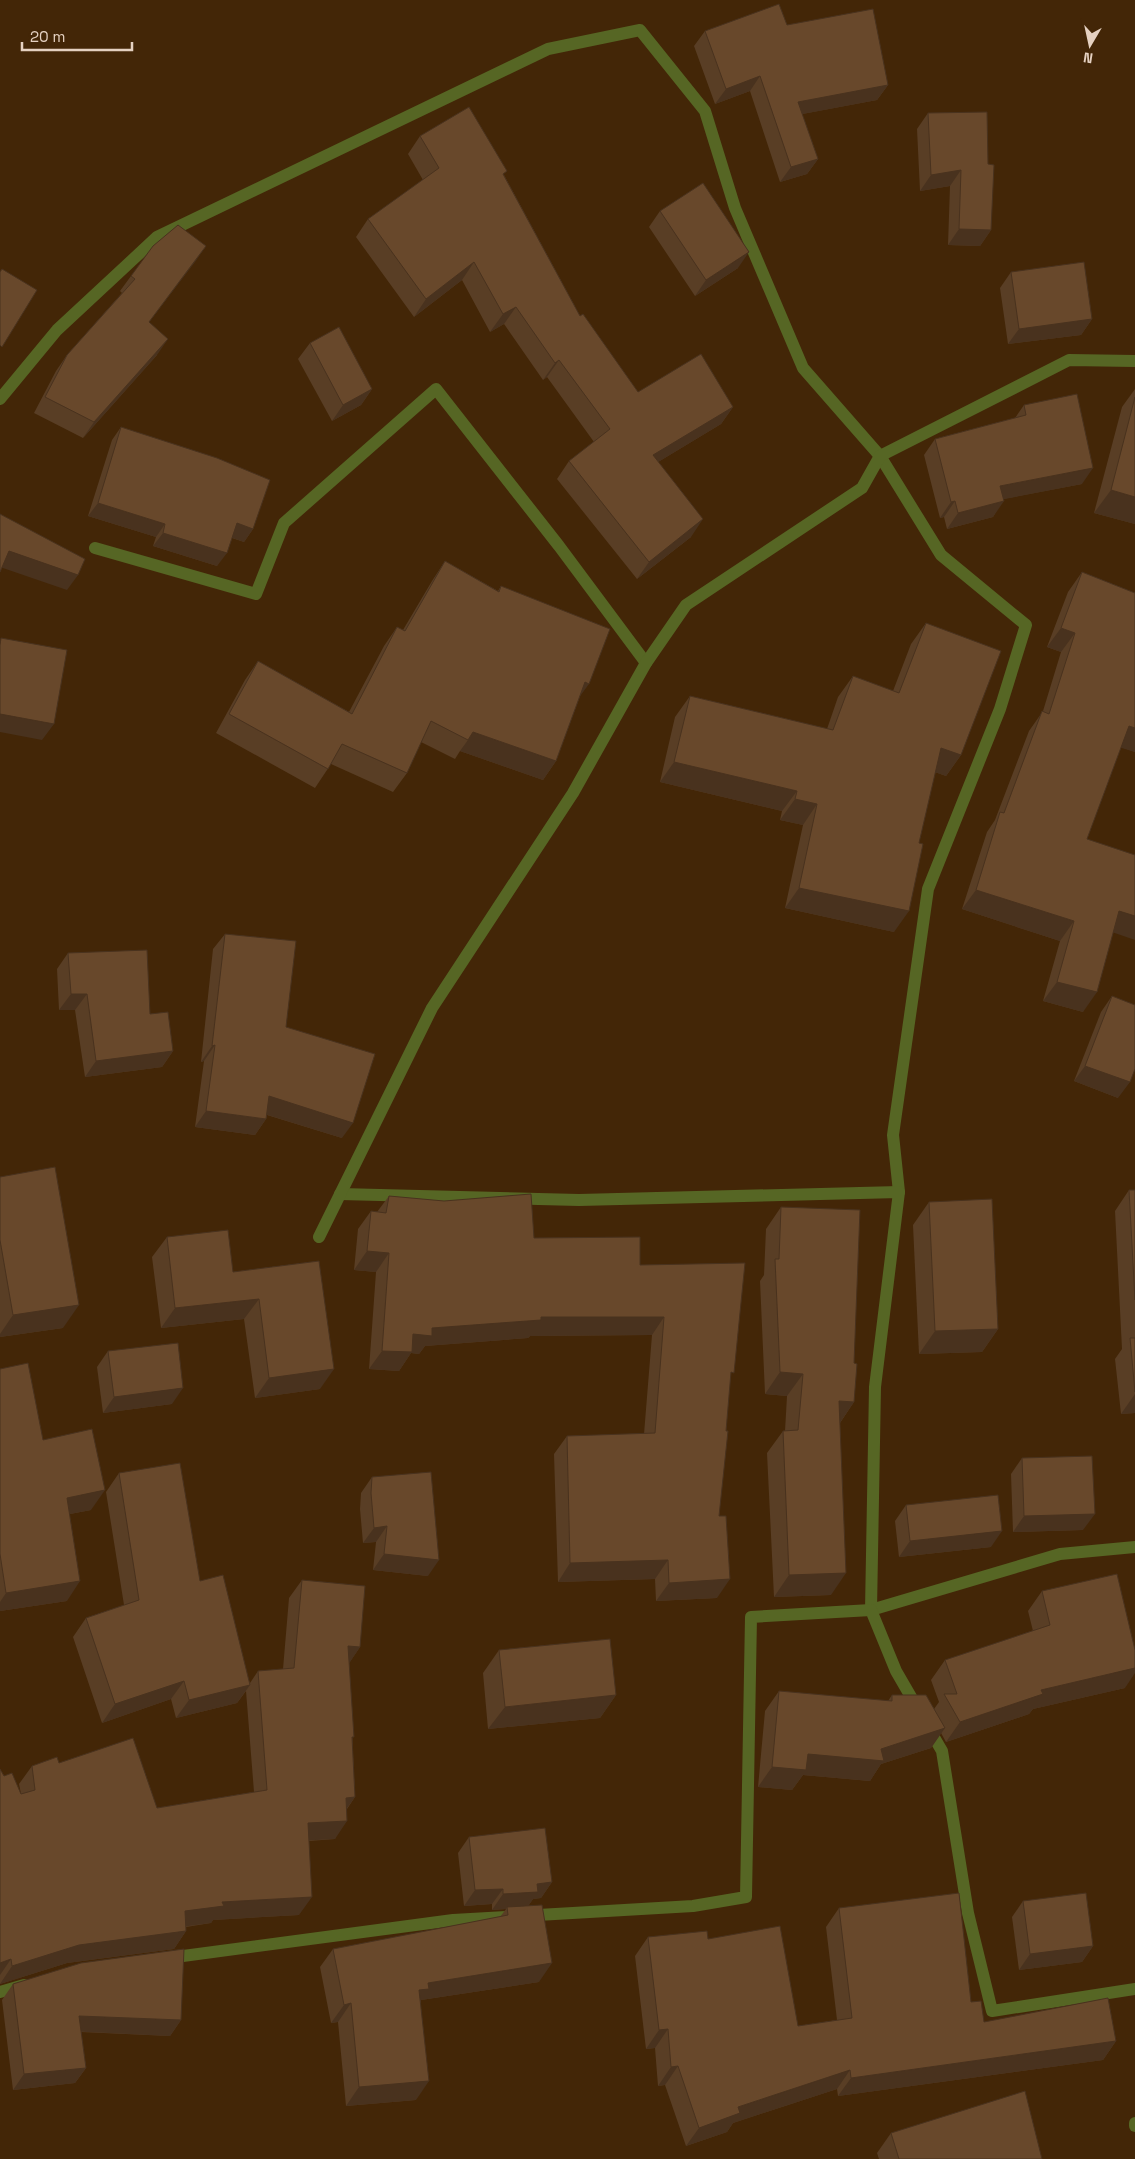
<svg xmlns="http://www.w3.org/2000/svg" width="1135" height="2159" font-family="'Space Grotesk',sans-serif">
<style>
.lines{fill:none;stroke-linecap:round;stroke-linejoin:round}
.minor{stroke:#566624;stroke-width:12}
.wall{fill:#593e25}
.shaded-wall{fill:#49321e}
.building{fill:#68482b;stroke:#49321e}
</style>
<rect width="100%" height="100%" fill="#432607"/>
<g class="lines">
<g class="minor">
<polyline points="0,399 57,330 157,237 548,49 640,30 705,111 735,208 803,368 880,456 941,555 1026,625 1000,709 928,889 893,1135 899,1192"/>
<polyline points="95,548 256,594 284,523 436,389 559,546 646,663"/>
<polyline points="340,1194 579,1200 899,1192 875,1387 871,1610 1060,1554 1135,1547"/>
<polyline points="319,1237 432,1008 573,793 646,663 686,605 862,488 880,456 1069,360 1135,361"/>
<polyline points="928,1727 942,1751 968,1913 992,2011 1135,1989"/>
<polyline points="168,1958 453,1920 693,1906 746,1897 751,1617 871,1610 896,1671 918,1709"/>
<polyline points="0,1992 24,1985"/>
<polyline points="1135,2123 1135,2126"/>
</g>
</g>
<g class="wall">
<polygon points="787,25 888,85 877,100 802,114 818,159 807,174 780,182 750,91 715,104 694,46 705,31"/>
<polygon points="928,113 988,164 991,230 980,246 948,245 950,186 920,191 917,129"/>
<polygon points="420,136 504,175 580,316 638,392 733,407 721,424 658,462 691,537 637,579 557,479 569,461 594,442 547,377 543,380 504,324 490,332 462,280 414,317 356,237 368,219 423,180 408,154"/>
<polygon points="660,211 738,268 695,296 649,227"/>
<polygon points="206,246 149,322 157,355 83,438 34,413 56,371 67,355 122,293 120,291 131,276"/>
<polygon points="1011,272 1092,319 1081,335 1008,344 1000,288"/>
<polygon points="310,343 372,389 361,405 332,421 298,359"/>
<polygon points="1135,389 1135,524 1094,513 1122,407"/>
<polygon points="1024,405 1082,484 1003,499 993,517 947,529 944,517 940,518 924,455 935,439 1015,418"/>
<polygon points="121,427 253,529 244,542 232,538 217,566 153,546 156,537 88,516 112,440"/>
<polygon points="445,561 498,591 501,586 580,696 556,761 543,780 460,751 455,759 421,742 407,773 393,792 331,764 315,788 216,733 245,680 258,661 349,712 384,646 397,627 403,630 432,581"/>
<polygon points="1082,572 1135,593 1135,752 1121,747 1087,839 1113,933 1083,1012 1043,1001 1060,941 962,909 987,832 995,820 1029,731 1043,711 1061,652 1047,647 1068,592"/>
<polygon points="926,623 961,755 946,776 935,772 894,932 785,908 803,825 780,820 782,811 660,782 675,717 690,696 827,729 838,697 853,676 893,691 911,644"/>
<polygon points="225,934 286,1027 342,1138 267,1115 266,1119 255,1135 195,1127 204,1061 201,1062 213,949"/>
<polygon points="68,953 150,1014 173,1051 162,1067 85,1077 75,1010 59,1010 57,969"/>
<polygon points="1112,996 1118,1098 1074,1081 1101,1012"/>
<polygon points="0,1177 63,1328 0,1337"/>
<polygon points="1129,1190 1135,1190 1135,1413 1121,1414 1115,1359 1122,1349 1115,1211"/>
<polygon points="389,1196 534,1238 640,1265 730,1378 719,1516 717,1598 656,1601 655,1579 558,1582 554,1454 567,1436 644,1434 652,1335 530,1336 528,1338 425,1346 419,1354 411,1353 399,1371 369,1369 376,1272 354,1270 358,1229 371,1211 377,1212"/>
<polygon points="929,1202 998,1329 982,1352 919,1354 913,1225"/>
<polygon points="781,1207 854,1363 854,1402 840,1423 831,1595 774,1597 767,1453 783,1431 785,1431 787,1396 765,1394 760,1281 764,1275 766,1229"/>
<polygon points="167,1237 233,1272 319,1261 320,1389 255,1398 244,1319 161,1328 152,1257"/>
<polygon points="108,1351 172,1404 103,1413 97,1367"/>
<polygon points="0,1369 43,1440 91,1510 70,1514 67,1601 0,1611"/>
<polygon points="1022,1458 1083,1530 1013,1532 1011,1474"/>
<polygon points="119,1473 200,1581 250,1683 258,1671 283,1669 289,1598 302,1580 360,1647 349,1663 355,1797 347,1809 335,1839 309,1841 299,1915 213,1920 211,1923 186,1927 186,1931 174,1949 67,1963 0,1984 0,1769 4,1776 21,1794 19,1784 32,1766 59,1763 157,1808 254,1792 246,1691 237,1703 176,1718 171,1699 102,1723 73,1637 86,1618 124,1605 106,1492"/>
<polygon points="372,1477 428,1576 373,1570 376,1542 363,1543 360,1509 361,1493"/>
<polygon points="906,1505 991,1547 899,1557 895,1521"/>
<polygon points="1042,1591 1125,1688 1033,1709 1029,1714 946,1742 941,1733 931,1748 881,1764 870,1781 803,1775 792,1790 758,1787 765,1711 779,1691 888,1701 892,1695 934,1709 939,1702 931,1680 945,1660 1033,1631 1028,1611"/>
<polygon points="499,1650 616,1695 600,1718 488,1729 483,1673"/>
<polygon points="469,1837 552,1882 541,1898 533,1899 528,1906 539,1982 421,2000 416,2100 346,2106 338,2022 331,2023 320,1967 333,1949 500,1917 506,1909 492,1910 492,1904 464,1906 458,1853"/>
<polygon points="1023,1901 1093,1946 1082,1962 1019,1970 1012,1917"/>
<polygon points="839,1908 971,2002 984,2022 1116,2041 1103,2060 838,2096 837,2089 733,2123 727,2132 686,2146 665,2085 658,2086 655,2048 646,2049 635,1956 648,1937 708,1939 798,2026 837,2020 826,1927"/>
<polygon points="13,1984 181,2020 170,2036 81,2032 86,2068 75,2083 13,2090 2,2000"/>
<polygon points="891,2133 1042,2159 879,2159 877,2153"/>
</g>
<g class="shaded-wall">
<polygon points="760,76 750,91 715,104 726,89"/>
<polygon points="888,85 877,100 787,117 798,102"/>
<polygon points="818,159 807,174 780,182 791,167"/>
<polygon points="961,170 950,186 920,191 931,175"/>
<polygon points="959,229 991,230 980,246 948,245"/>
<polygon points="206,246 195,262 137,338"/>
<polygon points="749,252 738,268 695,296 706,280"/>
<polygon points="474,262 462,280 414,317 426,299"/>
<polygon points="516,307 504,324 490,332 503,314"/>
<polygon points="1092,319 1081,335 1008,344 1019,329"/>
<polygon points="168,339 157,355 83,438 94,422"/>
<polygon points="559,360 547,377 543,380 555,363"/>
<polygon points="372,389 361,405 332,421 343,405"/>
<polygon points="733,407 721,424 640,473 653,455"/>
<polygon points="1093,468 1082,484 989,502 1000,486"/>
<polygon points="1111,490 1135,497 1135,524 1094,513"/>
<polygon points="955,501 944,517 940,518 951,502"/>
<polygon points="1004,501 993,517 947,529 958,513"/>
<polygon points="98,503 165,524 156,537 88,516"/>
<polygon points="703,519 691,537 637,579 649,562"/>
<polygon points="237,523 253,529 244,542 227,536"/>
<polygon points="163,533 227,553 217,566 153,546"/>
<polygon points="9,551 78,575 67,590 0,567"/>
<polygon points="1061,628 1075,633 1061,652 1047,647"/>
<polygon points="585,682 589,684 575,703"/>
<polygon points="0,714 54,724 42,740 0,732"/>
<polygon points="1129,726 1135,728 1135,752 1115,746"/>
<polygon points="473,732 556,761 543,780 460,751 468,740"/>
<polygon points="941,748 961,755 946,776 926,769"/>
<polygon points="674,762 797,791 782,811 660,782"/>
<polygon points="795,799 817,804 803,825 780,820"/>
<polygon points="799,888 909,911 894,932 785,908"/>
<polygon points="976,890 1074,921 1060,941 962,909"/>
<polygon points="1119,911 1135,916 1135,940 1106,930"/>
<polygon points="1057,982 1097,992 1083,1012 1043,1001"/>
<polygon points="71,994 87,994 75,1010 59,1010"/>
<polygon points="215,1045 204,1061 201,1062 212,1046"/>
<polygon points="173,1051 162,1067 85,1077 96,1061"/>
<polygon points="1085,1066 1130,1082 1118,1098 1074,1081"/>
<polygon points="269,1096 353,1123 342,1138 258,1112"/>
<polygon points="206,1111 266,1119 255,1135 195,1127"/>
<polygon points="367,1251 389,1253 376,1272 354,1270"/>
<polygon points="259,1299 244,1319 161,1328 175,1308"/>
<polygon points="79,1305 63,1328 0,1337 0,1334 13,1315"/>
<polygon points="541,1317 664,1317 652,1335 530,1336 528,1338 425,1346 419,1354 411,1353 399,1371 369,1369 382,1351 413,1334 432,1328"/>
<polygon points="998,1329 982,1352 919,1354 935,1331"/>
<polygon points="334,1369 320,1389 255,1398 269,1378"/>
<polygon points="780,1372 803,1374 787,1396 765,1394"/>
<polygon points="183,1388 172,1404 103,1413 114,1397"/>
<polygon points="1135,1394 1135,1413 1121,1414"/>
<polygon points="839,1401 854,1402 839,1424"/>
<polygon points="105,1490 91,1510 54,1517 67,1498"/>
<polygon points="1095,1514 1083,1530 1013,1532 1024,1516"/>
<polygon points="387,1526 376,1542 363,1543 374,1528"/>
<polygon points="1002,1531 991,1547 899,1557 910,1541"/>
<polygon points="384,1554 439,1560 428,1576 373,1570"/>
<polygon points="668,1560 655,1579 558,1582 570,1563"/>
<polygon points="846,1573 831,1595 774,1597 789,1575"/>
<polygon points="730,1579 717,1598 656,1601 669,1583"/>
<polygon points="80,1581 67,1601 0,1611 0,1602 6,1593"/>
<polygon points="348,1646 360,1647 348,1665"/>
<polygon points="1135,1668 1135,1673 1125,1688 1033,1709 1029,1714 946,1742 960,1722 1041,1690"/>
<polygon points="184,1681 171,1699 102,1723 115,1704"/>
<polygon points="250,1685 237,1703 176,1718 189,1700"/>
<polygon points="616,1695 600,1718 488,1729 505,1707"/>
<polygon points="945,1728 931,1748 881,1764 870,1781 803,1775 792,1790 758,1787 772,1767 808,1754 881,1749"/>
<polygon points="355,1797 342,1815 346,1798"/>
<polygon points="347,1821 335,1839 296,1841 308,1823"/>
<polygon points="552,1882 541,1898 533,1899 527,1908 507,1907 506,1909 492,1910 503,1894 537,1884"/>
<polygon points="503,1889 492,1904 464,1906 475,1890"/>
<polygon points="312,1897 299,1915 213,1920 211,1923 173,1928 185,1911 222,1902"/>
<polygon points="186,1931 174,1949 67,1963 0,1984 12,1966 79,1945"/>
<polygon points="1093,1946 1082,1962 1019,1970 1030,1954"/>
<polygon points="11,1959 0,1975 0,1963"/>
<polygon points="552,1963 539,1982 421,2000 416,2007 419,1990 428,1983"/>
<polygon points="351,2003 338,2022 331,2023 344,2005"/>
<polygon points="79,2016 181,2020 170,2036 68,2031"/>
<polygon points="668,2029 655,2048 646,2049 659,2030"/>
<polygon points="1116,2041 1103,2060 838,2096 851,2078"/>
<polygon points="678,2066 665,2085 658,2086 671,2067"/>
<polygon points="86,2068 75,2083 13,2090 24,2074"/>
<polygon points="850,2070 837,2089 733,2123 727,2132 686,2146 699,2128 738,2107"/>
<polygon points="429,2081 416,2100 346,2106 359,2087"/>
</g>
<g class="building">
<polygon points="779,4 787,25 873,9 888,85 798,102 818,159 791,167 760,76 726,89 705,31"/>
<polygon points="469,107 507,171 503,174 580,316 583,314 638,392 701,354 733,407 653,455 703,519 649,562 569,461 610,429 559,360 555,363 516,307 503,314 474,262 426,299 368,219 439,168 420,136"/>
<polygon points="987,112 988,164 994,165 991,230 959,229 961,170 931,175 928,113"/>
<polygon points="703,183 749,252 706,280 660,211"/>
<polygon points="178,225 206,246 149,322 168,339 94,422 45,397 67,355 135,279 131,276 153,246"/>
<polygon points="1084,262 1092,319 1019,329 1011,272"/>
<polygon points="2,269 37,290 2,347 0,345 0,272"/>
<polygon points="339,327 372,389 343,405 310,343"/>
<polygon points="1077,394 1093,468 1000,486 1004,501 958,513 955,501 951,502 935,439 1026,415 1024,405"/>
<polygon points="1135,397 1135,497 1111,490"/>
<polygon points="121,427 217,458 270,480 253,529 237,523 227,553 163,533 165,524 98,503"/>
<polygon points="0,514 85,559 78,575 9,551 0,572"/>
<polygon points="445,561 499,592 501,586 610,629 589,684 585,682 556,761 473,732 468,740 431,721 407,773 342,744 328,769 229,714 258,661 352,714 397,627 405,631"/>
<polygon points="1082,572 1135,593 1135,728 1129,726 1087,839 1135,855 1135,916 1119,911 1097,992 1057,982 1074,921 976,890 1000,812 1004,813 1042,711 1049,714 1075,633 1061,628"/>
<polygon points="926,623 1001,651 961,755 941,748 919,843 923,844 909,911 799,888 817,804 795,799 797,791 674,762 690,696 833,730 853,676 899,693"/>
<polygon points="1,638 67,650 54,724 0,714 0,645"/>
<polygon points="225,934 296,941 286,1027 375,1054 353,1123 269,1096 266,1119 206,1111 215,1045 212,1046"/>
<polygon points="147,950 150,1014 168,1012 173,1051 96,1061 87,994 71,994 68,953"/>
<polygon points="1112,996 1135,1005 1135,1069 1130,1082 1085,1066"/>
<polygon points="55,1167 79,1305 13,1315 0,1240 0,1177"/>
<polygon points="1129,1190 1135,1190 1135,1300"/>
<polygon points="531,1194 534,1238 640,1237 640,1265 745,1263 734,1373 731,1372 726,1431 728,1431 719,1516 726,1516 730,1579 669,1583 668,1560 570,1563 567,1436 655,1433 664,1317 541,1317 541,1320 432,1328 432,1336 413,1334 412,1352 382,1351 389,1253 367,1251 371,1211 386,1213 389,1196 444,1201"/>
<polygon points="992,1199 998,1329 935,1331 929,1202"/>
<polygon points="781,1207 860,1210 854,1363 857,1364 854,1402 839,1401 846,1573 789,1575 783,1431 798,1430 803,1374 780,1372 775,1259 779,1259"/>
<polygon points="228,1230 233,1272 319,1261 334,1369 269,1378 259,1299 175,1308 167,1237"/>
<polygon points="1130,1338 1135,1338 1135,1392"/>
<polygon points="178,1343 183,1388 114,1397 108,1351"/>
<polygon points="28,1363 43,1440 92,1429 105,1490 67,1498 80,1581 6,1593 0,1554 0,1369"/>
<polygon points="1092,1456 1095,1514 1024,1516 1022,1458"/>
<polygon points="180,1463 200,1581 223,1575 250,1685 189,1700 184,1681 115,1704 86,1618 139,1600 119,1473"/>
<polygon points="431,1472 439,1560 384,1554 387,1526 374,1528 371,1493 372,1477"/>
<polygon points="998,1495 1002,1531 910,1541 906,1505"/>
<polygon points="1117,1574 1135,1650 1135,1668 1041,1690 1043,1694 960,1722 944,1694 957,1694 945,1660 1050,1625 1042,1591"/>
<polygon points="302,1580 365,1586 360,1647 348,1646 354,1737 352,1737 355,1797 346,1798 347,1821 308,1823 312,1897 222,1902 224,1906 185,1911 186,1931 79,1945 12,1966 11,1959 0,1963 0,1769 4,1776 12,1773 21,1794 35,1790 32,1766 57,1757 59,1763 133,1738 157,1808 267,1790 258,1671 294,1668"/>
<polygon points="610,1639 616,1695 505,1707 499,1650"/>
<polygon points="779,1691 892,1701 892,1695 926,1695 945,1728 881,1749 884,1761 808,1754 806,1770 772,1767"/>
<polygon points="545,1828 552,1882 537,1884 538,1892 503,1894 503,1889 475,1890 469,1837"/>
<polygon points="959,1893 971,2002 981,2001 984,2022 1108,1998 1116,2041 851,2078 850,2070 738,2107 740,2113 699,2128 678,2066 671,2067 668,2029 659,2030 648,1937 707,1931 708,1939 780,1926 798,2026 852,2018 839,1908"/>
<polygon points="1086,1893 1093,1946 1030,1954 1023,1901"/>
<polygon points="542,1905 552,1963 428,1983 429,1989 419,1990 429,2081 359,2087 351,2003 344,2005 333,1949 508,1915 507,1907"/>
<polygon points="184,1949 181,2020 79,2016 86,2068 24,2074 13,1984 81,1963"/>
<polygon points="1025,2091 1042,2159 899,2159 891,2133"/>
</g>
<g transform="translate(1090 45) rotate(189)" stroke="#432607" stroke-width="4" paint-order="stroke">
<path d="M0-4L9 19L0 12L-9 19Z" fill="#e5d1c1"/>
<text y="-8" font-size="14" font-weight="bold" text-anchor="middle" fill="#e5d1c1">N</text>
</g>
<path d="M22 42v8h110v-8" fill="none" stroke="#e5d1c1" stroke-width="2.5"/>
<text x="30" y="42" font-size="15" fill="#e5d1c1" stroke="#432607" stroke-width="4" paint-order="stroke">20 m</text>
</svg>
